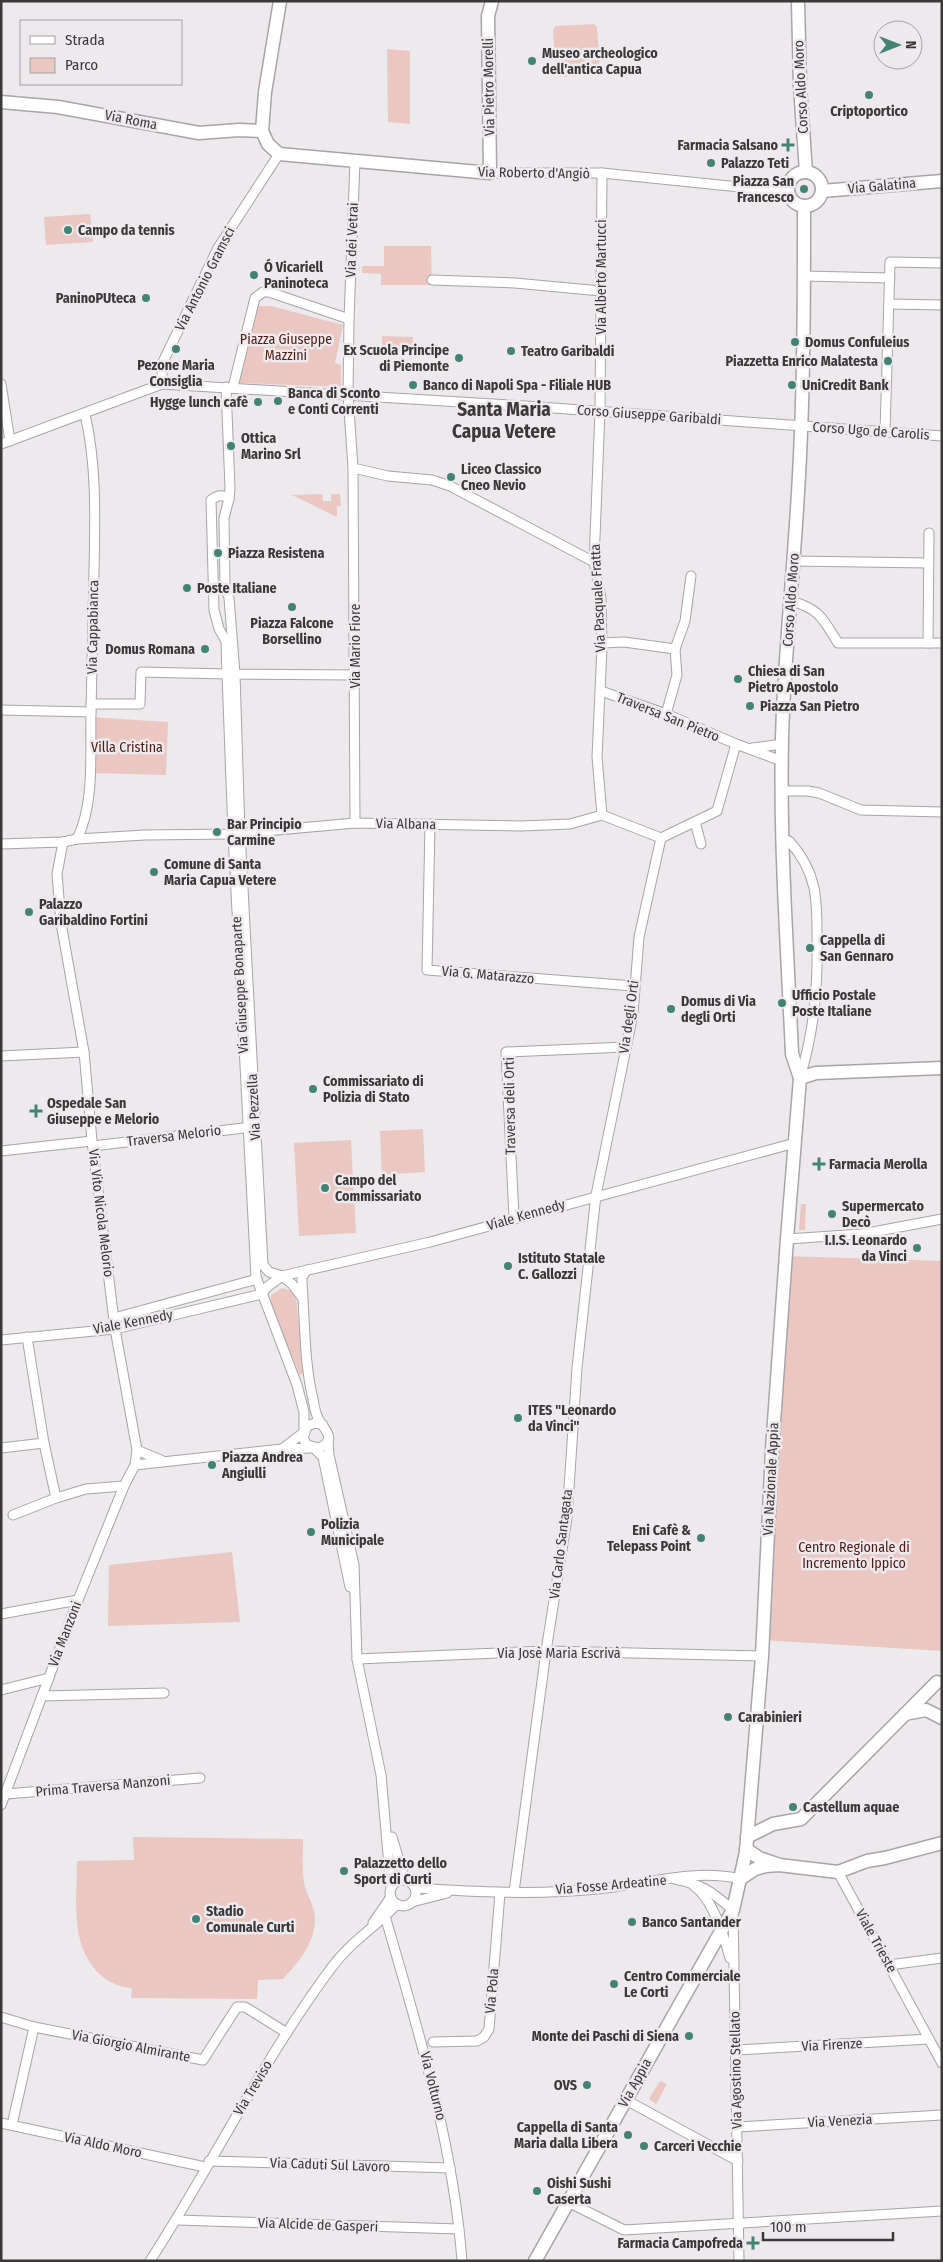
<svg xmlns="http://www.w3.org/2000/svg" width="943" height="2262" font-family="'Fira Sans Condensed',sans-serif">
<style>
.green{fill:#eac7c1}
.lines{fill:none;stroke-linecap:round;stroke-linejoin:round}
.street-casing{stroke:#a8a4a8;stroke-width:11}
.secondary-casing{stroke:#a8a4a8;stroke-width:15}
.street{stroke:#fff;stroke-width:9}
.secondary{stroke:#fff;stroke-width:12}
.poi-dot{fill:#438373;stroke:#ede9ed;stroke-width:2}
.labels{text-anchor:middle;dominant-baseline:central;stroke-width:5;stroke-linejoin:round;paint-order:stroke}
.poi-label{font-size:14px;font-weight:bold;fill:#3a3839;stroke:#ede9ed;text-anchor:start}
.street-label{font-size:14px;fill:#3a3839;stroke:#ede9ed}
.park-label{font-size:14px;fill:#501b14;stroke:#ede9ed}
.district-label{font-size:19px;font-weight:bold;fill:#3a3839;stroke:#ede9ed}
</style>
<rect width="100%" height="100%" fill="#ede9ed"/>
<g class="green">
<polygon points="594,24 597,27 600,71 597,74 559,77 556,74 553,30 556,26"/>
<polygon points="387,49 410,51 410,124 388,122"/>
<polygon points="90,214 93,242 46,245 44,217"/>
<polygon points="384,246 431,246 432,285 381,285 381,274 362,273 362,266 384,266"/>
<polygon points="256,306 271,306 343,325 335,363 341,365 341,387 239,383"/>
<polygon points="382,336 413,337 413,350 382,349"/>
<polygon points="322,494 323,501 331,501 331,494 340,494 341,506 337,506 337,517 292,495"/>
<polygon points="91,717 168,722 166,775 90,773"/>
<polygon points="423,1129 425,1172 382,1175 380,1131"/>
<polygon points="351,1140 356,1233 299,1236 294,1143"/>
<polygon points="801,1204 806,1204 805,1230 799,1230"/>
<polygon points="785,1256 942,1261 942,1651 762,1640"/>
<polygon points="282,1288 290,1290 296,1297 304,1372 300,1375 270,1305 271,1295"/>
<polygon points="232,1552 240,1622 108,1626 109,1565"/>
<path d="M 133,1837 L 303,1839 C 303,1853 302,1868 304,1882 C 305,1892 312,1901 314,1911 C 319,1939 300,1961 283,1979 L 258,1980 L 257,1999 L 131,1998 L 132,1988 C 104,1987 84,1962 79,1935 C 74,1913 77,1883 77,1861 L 134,1860 Z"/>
<polygon points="660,2081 667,2084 656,2104 649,2099"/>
</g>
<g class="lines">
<defs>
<g id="street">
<polyline points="490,173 602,173 788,192"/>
<polyline points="602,173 600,411 594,562 601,598 602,647 597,757 602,815"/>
<polyline points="804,276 890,278"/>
<polyline points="432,280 515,283 601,291"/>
<polyline points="889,304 942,305"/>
<polyline points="349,319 355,161"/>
<polyline points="1,384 10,441"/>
<polyline points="162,384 162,364 218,248 279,154"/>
<polyline points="226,387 230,488 229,499 224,518 225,586 229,598 235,674 240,832 263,1265 269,1272 282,1276 430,1242 795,1143"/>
<polyline points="233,387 255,298 263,292 269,292 349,319 348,395 353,468 388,476 432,480 450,486 594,562"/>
<polyline points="885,432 890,262 942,263"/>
<polyline points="1,444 162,384 526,406 942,436"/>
<polyline points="353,468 355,823"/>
<path d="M 229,499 C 222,494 218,495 211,500 L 214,610 L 219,629 L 226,641 L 227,674 L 355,675"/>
<polyline points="793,561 928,563"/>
<path d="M 791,601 C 820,609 823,619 838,643 L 942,643"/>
<polyline points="602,643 624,642 675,649 677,675 666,714"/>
<polyline points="928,643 929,533"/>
<polyline points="675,649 685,621 691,576"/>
<polyline points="601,691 666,714 736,744 782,761"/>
<polyline points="91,704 140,704 141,672 227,674 233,834 256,1277 297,1385 304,1412 304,1429"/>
<polyline points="1,710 91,712"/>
<polyline points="752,748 783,744"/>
<polyline points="782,791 808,791 819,793 861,810 942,812"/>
<polyline points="695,822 701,844"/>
<polyline points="430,824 427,970 634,986"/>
<path d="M 77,839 C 95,804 90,751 91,712 C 92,666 93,619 94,572 C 95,519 97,466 85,414"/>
<path d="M 782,840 L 789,841 C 801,854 810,870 814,888 C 817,903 817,918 817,934 C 818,986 815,1027 800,1078"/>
<polyline points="1,844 63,842 77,839 145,835 233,834 355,823 521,826 570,824 602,815 661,838 717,811 736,744"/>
<polyline points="1,1056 84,1052"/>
<polyline points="93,1146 252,1127"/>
<polyline points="1,1151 92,1141"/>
<polyline points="514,1218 506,1052 626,1047"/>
<polyline points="787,1239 862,1234 942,1219"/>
<path d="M 307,1270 L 302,1277 L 302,1283 C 305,1321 304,1362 313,1399 C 314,1405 315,1412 318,1418 C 323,1429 339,1439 319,1448 L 307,1445 L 303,1438 L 307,1426 L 315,1423 L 323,1425"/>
<polyline points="262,1294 267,1287 282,1276 292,1284 302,1297"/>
<polyline points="114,1318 257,1279"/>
<polyline points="27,1337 44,1443 56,1498"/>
<polyline points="1,1340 115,1329 262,1294"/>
<polyline points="328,1440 329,1455 354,1565 357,1659 381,1775 391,1888"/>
<polyline points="1,1448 44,1443"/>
<polyline points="282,1449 303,1433"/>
<polyline points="315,1449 323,1457 350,1587"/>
<polyline points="137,1450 163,1461"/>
<polyline points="135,1465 282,1449 311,1448"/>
<polyline points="13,1515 56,1498 86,1489 124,1486"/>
<polyline points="1,1614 78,1600"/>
<polyline points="357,1659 546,1651 762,1656"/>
<polyline points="1,1690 49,1678"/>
<polyline points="42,1696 164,1693"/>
<polyline points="6,1794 200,1778"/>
<polyline points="1,1805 78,1600 124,1486 135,1465 137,1450 115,1329 92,1141 84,1052 61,923 57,874 63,842"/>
<polyline points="392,1837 405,1880"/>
<polyline points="838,1872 942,2063"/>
<path d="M 675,1879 C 703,1885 711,1891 733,1910 L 739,2261"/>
<circle cx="403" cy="1893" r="13"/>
<path d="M 694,1886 C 713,1899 724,1936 730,1958"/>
<path d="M 415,1888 C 476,1892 537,1895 597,1889 C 644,1885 693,1868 740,1879"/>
<polyline points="514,1892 546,1651 567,1518 577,1368 596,1195 633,1014 639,937 661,838"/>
<polyline points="412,1902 447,1893"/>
<path d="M 385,1916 C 418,2030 453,2142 462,2261"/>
<polyline points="373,1923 391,1897"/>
<polyline points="889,1965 942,1958"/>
<polyline points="1,2017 34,2027 203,2060 237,2007 245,2007 287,2033"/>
<polyline points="433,2042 477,2041 484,2037 489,2029 500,1893"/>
<polyline points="736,2050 929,2039"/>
<polyline points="626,2100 738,2161"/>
<polyline points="1,2123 205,2167"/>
<polyline points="12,2125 34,2027"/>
<polyline points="738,2127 942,2115"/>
<polyline points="209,2161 450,2168"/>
<polyline points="568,2202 624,2230 942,2211"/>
<polyline points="177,2220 459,2229"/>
<path d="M 150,2261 C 213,2164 263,2059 332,1967 C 350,1942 376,1927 397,1904"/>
</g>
<g id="secondary">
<polyline points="798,1 800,86 806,172"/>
<polyline points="1,102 58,107 199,133 239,130 262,131"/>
<polyline points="262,131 268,144 279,154 490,173 488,16 492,1"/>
<polyline points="262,131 265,92 280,1"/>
<circle cx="805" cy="189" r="17"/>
<polyline points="822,191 942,181"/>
<polyline points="800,1078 816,1073 942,1068"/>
<polyline points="905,1714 926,1710 942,1718"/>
<polyline points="747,1837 773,1824 801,1819 937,1682"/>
<polyline points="746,1849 759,1858 777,1864"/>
<polyline points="740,1879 755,1869 766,1866 779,1865 838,1872 867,1861 885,1858 942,1843"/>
<path d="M 535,2261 L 733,1910 L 746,1852 L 762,1656 L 772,1450 L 787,1239 L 800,1078 L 792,1054 C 787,939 778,824 783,709 C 787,631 795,553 799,475 C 804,385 804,295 804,206"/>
</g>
</defs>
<use href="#street" class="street-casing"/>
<use href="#secondary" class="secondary-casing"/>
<use href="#street" class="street"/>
<use href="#secondary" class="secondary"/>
</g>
<g class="poi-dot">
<circle cx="532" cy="61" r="5"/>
<circle cx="869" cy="95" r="5"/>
<path d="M785.5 137.5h5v5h5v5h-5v5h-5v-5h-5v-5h5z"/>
<circle cx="711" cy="163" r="5"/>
<circle cx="804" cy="189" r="5"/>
<circle cx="68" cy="230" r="5"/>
<circle cx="254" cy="275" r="5"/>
<circle cx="146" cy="298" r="5"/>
<circle cx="795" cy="342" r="5"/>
<circle cx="176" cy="349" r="5"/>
<circle cx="511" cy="351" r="5"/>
<circle cx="459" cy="358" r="5"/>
<circle cx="888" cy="361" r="5"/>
<circle cx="413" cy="385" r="5"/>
<circle cx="792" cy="385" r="5"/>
<circle cx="278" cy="401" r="5"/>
<circle cx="258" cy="402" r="5"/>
<circle cx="231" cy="446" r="5"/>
<circle cx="451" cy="477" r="5"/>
<circle cx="218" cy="553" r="5"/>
<circle cx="187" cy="588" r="5"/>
<circle cx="292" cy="607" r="5"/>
<circle cx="205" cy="649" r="5"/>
<circle cx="738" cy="679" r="5"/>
<circle cx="750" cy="706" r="5"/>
<circle cx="217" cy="832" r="5"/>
<circle cx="154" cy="872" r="5"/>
<circle cx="29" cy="912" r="5"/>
<circle cx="810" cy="948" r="5"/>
<circle cx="782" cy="1003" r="5"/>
<circle cx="671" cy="1009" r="5"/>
<circle cx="313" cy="1089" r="5"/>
<path d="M33.5 1103.5h5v5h5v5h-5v5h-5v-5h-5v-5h5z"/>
<path d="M816.5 1156.5h5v5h5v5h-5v5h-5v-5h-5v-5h5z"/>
<circle cx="325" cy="1188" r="5"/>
<circle cx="832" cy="1214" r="5"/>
<circle cx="917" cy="1248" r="5"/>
<circle cx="508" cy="1266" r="5"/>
<circle cx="518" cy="1418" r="5"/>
<circle cx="212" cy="1465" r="5"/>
<circle cx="311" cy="1532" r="5"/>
<circle cx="701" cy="1538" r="5"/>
<circle cx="728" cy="1717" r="5"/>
<circle cx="793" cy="1807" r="5"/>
<circle cx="344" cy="1871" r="5"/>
<circle cx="196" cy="1919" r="5"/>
<circle cx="632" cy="1922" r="5"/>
<circle cx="614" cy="1984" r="5"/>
<circle cx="689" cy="2036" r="5"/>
<circle cx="587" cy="2085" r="5"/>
<circle cx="628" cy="2135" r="5"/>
<circle cx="644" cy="2146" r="5"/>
<circle cx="537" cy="2191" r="5"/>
<path d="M750.5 2235.5h5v5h5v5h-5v5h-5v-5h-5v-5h5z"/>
</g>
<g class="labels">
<g class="poi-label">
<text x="542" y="53">Museo archeologico<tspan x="542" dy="16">dell'antica Capua</tspan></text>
<text x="869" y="111" text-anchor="middle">Criptoportico</text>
<text x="778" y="145" text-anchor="end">Farmacia Salsano</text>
<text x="721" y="163">Palazzo Teti</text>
<text x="794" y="181" text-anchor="end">Piazza San<tspan x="794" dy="16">Francesco</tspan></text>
<text x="78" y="230">Campo da tennis</text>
<text x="264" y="267">Ó Vicariell<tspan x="264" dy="16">Paninoteca</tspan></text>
<text x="136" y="298" text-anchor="end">PaninoPUteca</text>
<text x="805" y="342">Domus Confuleius</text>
<text x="449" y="350" text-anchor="end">Ex Scuola Principe<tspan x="449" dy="16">di Piemonte</tspan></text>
<text x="521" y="351">Teatro Garibaldi</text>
<text x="878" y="361" text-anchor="end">Piazzetta Enrico Malatesta</text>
<text x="176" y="365" text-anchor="middle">Pezone Maria<tspan x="176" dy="16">Consiglia</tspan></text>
<text x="423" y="385">Banco di Napoli Spa - Filiale HUB</text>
<text x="802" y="385">UniCredit Bank</text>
<text x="288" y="393">Banca di Sconto<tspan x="288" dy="16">e Conti Correnti</tspan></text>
<text x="248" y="402" text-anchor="end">Hygge lunch cafè</text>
<text x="241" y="438">Ottica<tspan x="241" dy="16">Marino Srl</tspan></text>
<text x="461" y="469">Liceo Classico<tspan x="461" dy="16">Cneo Nevio</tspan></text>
<text x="228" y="553">Piazza Resistena</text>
<text x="197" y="588">Poste Italiane</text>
<text x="292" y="623" text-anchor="middle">Piazza Falcone<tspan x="292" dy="16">Borsellino</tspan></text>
<text x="195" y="649" text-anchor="end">Domus Romana</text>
<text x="748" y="671">Chiesa di San<tspan x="748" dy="16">Pietro Apostolo</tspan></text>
<text x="760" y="706">Piazza San Pietro</text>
<text x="227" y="824">Bar Principio<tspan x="227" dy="16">Carmine</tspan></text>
<text x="164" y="864">Comune di Santa<tspan x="164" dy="16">Maria Capua Vetere</tspan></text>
<text x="39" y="904">Palazzo<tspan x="39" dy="16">Garibaldino Fortini</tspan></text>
<text x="820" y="940">Cappella di<tspan x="820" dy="16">San Gennaro</tspan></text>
<text x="792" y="995">Ufficio Postale<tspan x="792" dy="16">Poste Italiane</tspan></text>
<text x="681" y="1001">Domus di Via<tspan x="681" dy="16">degli Orti</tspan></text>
<text x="323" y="1081">Commissariato di<tspan x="323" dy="16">Polizia di Stato</tspan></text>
<text x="47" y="1103">Ospedale San<tspan x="47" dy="16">Giuseppe e Melorio</tspan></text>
<text x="829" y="1164">Farmacia Merolla</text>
<text x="335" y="1180">Campo del<tspan x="335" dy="16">Commissariato</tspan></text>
<text x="842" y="1206">Supermercato<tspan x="842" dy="16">Decò</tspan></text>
<text x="907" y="1240" text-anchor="end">I.I.S. Leonardo<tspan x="907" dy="16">da Vinci</tspan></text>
<text x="518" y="1258">Istituto Statale<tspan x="518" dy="16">C. Gallozzi</tspan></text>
<text x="528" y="1410">ITES "Leonardo<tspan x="528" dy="16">da Vinci"</tspan></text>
<text x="222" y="1457">Piazza Andrea<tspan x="222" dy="16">Angiulli</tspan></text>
<text x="321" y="1524">Polizia<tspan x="321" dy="16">Municipale</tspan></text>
<text x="691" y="1530" text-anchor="end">Eni Cafè &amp;<tspan x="691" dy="16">Telepass Point</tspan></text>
<text x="738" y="1717">Carabinieri</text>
<text x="803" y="1807">Castellum aquae</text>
<text x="354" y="1863">Palazzetto dello<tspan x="354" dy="16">Sport di Curti</tspan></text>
<text x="206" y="1911">Stadio<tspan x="206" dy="16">Comunale Curti</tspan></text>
<text x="642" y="1922">Banco Santander</text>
<text x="624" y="1976">Centro Commerciale<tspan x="624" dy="16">Le Corti</tspan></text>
<text x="679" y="2036" text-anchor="end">Monte dei Paschi di Siena</text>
<text x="577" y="2085" text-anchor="end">OVS</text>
<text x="618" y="2127" text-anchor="end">Cappella di Santa<tspan x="618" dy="16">Maria dalla Libera</tspan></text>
<text x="654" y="2146">Carceri Vecchie</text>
<text x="547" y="2183">Oishi Sushi<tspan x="547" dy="16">Caserta</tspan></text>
<text x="743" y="2243" text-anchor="end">Farmacia Campofreda</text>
</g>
<g class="street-label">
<text transform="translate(489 87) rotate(-91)">Via Pietro Morelli</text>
<text transform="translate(801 87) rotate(-93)">Corso Aldo Moro</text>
<text transform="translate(131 120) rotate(11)">Via Roma</text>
<text transform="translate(534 173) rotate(1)">Via Roberto d'Angiò</text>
<text transform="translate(882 186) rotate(-5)">Via Galatina</text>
<text transform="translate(352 240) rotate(-88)">Via dei Vetrai</text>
<text transform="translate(601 277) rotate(-90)">Via Alberto Martucci</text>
<text transform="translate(205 279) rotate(-63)">Via Antonio Gramsci</text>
<text transform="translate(649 415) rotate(4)">Corso Giuseppe Garibaldi</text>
<text transform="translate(871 431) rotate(4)">Corso Ugo de Carolis</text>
<text transform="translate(598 598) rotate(-93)">Via Pasquale Fratta</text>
<text transform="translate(791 600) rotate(-86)">Corso Aldo Moro</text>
<text transform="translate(93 627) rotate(-89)">Via Cappabianca</text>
<text transform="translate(355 646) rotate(-90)">Via Mario Fiore</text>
<text transform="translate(668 717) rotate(22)">Traversa San Pietro</text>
<text transform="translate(406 824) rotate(1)">Via Albana</text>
<text transform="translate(488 975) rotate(5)">Via G. Matarazzo</text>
<text transform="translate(240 985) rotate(-93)">Via Giuseppe Bonaparte</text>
<text transform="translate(629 1017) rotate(-82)">Via degli Orti</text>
<text transform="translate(510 1106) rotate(-91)">Traversa deli Orti</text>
<text transform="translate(254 1107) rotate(-93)">Via Pezzella</text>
<text transform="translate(174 1136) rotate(-7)">Traversa Melorio</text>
<text transform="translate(101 1213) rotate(83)">Via Vito Nicola Melorio</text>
<text transform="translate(526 1215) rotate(-16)">Viale Kennedy</text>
<text transform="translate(133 1322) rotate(-11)">Viale Kennedy</text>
<text transform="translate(771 1479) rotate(-87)">Via Nazionale Appia</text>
<text transform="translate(561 1544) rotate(-83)">Via Carlo Santagata</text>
<text transform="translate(65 1634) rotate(-69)">Via Manzoni</text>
<text x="559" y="1653">Via Josè Maria Escrivà</text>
<text transform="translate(103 1786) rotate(-5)">Prima Traversa Manzoni</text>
<text transform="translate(611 1885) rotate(-5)">Via Fosse Ardeatine</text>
<text transform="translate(876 1941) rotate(61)">Viale Trieste</text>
<text transform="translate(492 1991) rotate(-85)">Via Pola</text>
<text transform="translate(832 2045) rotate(-3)">Via Firenze</text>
<text transform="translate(131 2046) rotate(11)">Via Giorgio Almirante</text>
<text transform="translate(736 2070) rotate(-91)">Via Agostino Stellato</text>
<text transform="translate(635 2083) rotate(-61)">Via Appia</text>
<text transform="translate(433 2086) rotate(76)">Via Volturno</text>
<text transform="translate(253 2088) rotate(-59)">Via Treviso</text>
<text transform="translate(840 2121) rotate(-3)">Via Venezia</text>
<text transform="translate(103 2145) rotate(12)">Via Aldo Moro</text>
<text transform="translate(330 2165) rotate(2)">Via Caduti Sul Lavoro</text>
<text transform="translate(318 2225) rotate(2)">Via Alcide de Gasperi</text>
</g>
<g class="park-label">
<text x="286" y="339">Piazza Giuseppe<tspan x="286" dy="16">Mazzini</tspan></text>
<text x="127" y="747">Villa Cristina</text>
<text x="854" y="1547">Centro Regionale di<tspan x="854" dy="16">Incremento Ippico</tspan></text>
</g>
<g class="district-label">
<text x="504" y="409">Santa Maria<tspan x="504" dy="22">Capua Vetere</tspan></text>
</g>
</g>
<rect width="943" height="2262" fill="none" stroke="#3a3839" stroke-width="5"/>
<rect x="20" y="20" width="162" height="65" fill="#ede9ed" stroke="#a5a2a5"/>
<rect x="30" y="36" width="25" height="8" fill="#ffffff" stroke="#a5a2a5"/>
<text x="65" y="45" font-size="15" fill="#3a3839">Strada</text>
<rect x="30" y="58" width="25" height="15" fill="#eac7c1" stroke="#a5a2a5"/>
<text x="65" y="70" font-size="15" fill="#3a3839">Parco</text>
<g transform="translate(898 45) rotate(90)"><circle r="24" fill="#ede9ed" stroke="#a5a2a5"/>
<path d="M0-4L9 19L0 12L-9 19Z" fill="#438373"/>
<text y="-8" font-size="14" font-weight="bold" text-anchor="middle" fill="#3a3839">N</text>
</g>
<path d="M763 2232v8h130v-8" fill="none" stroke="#3a3839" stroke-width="2.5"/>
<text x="770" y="2232" font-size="15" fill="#3a3839" stroke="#ede9ed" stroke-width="4" paint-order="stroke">100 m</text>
</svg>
